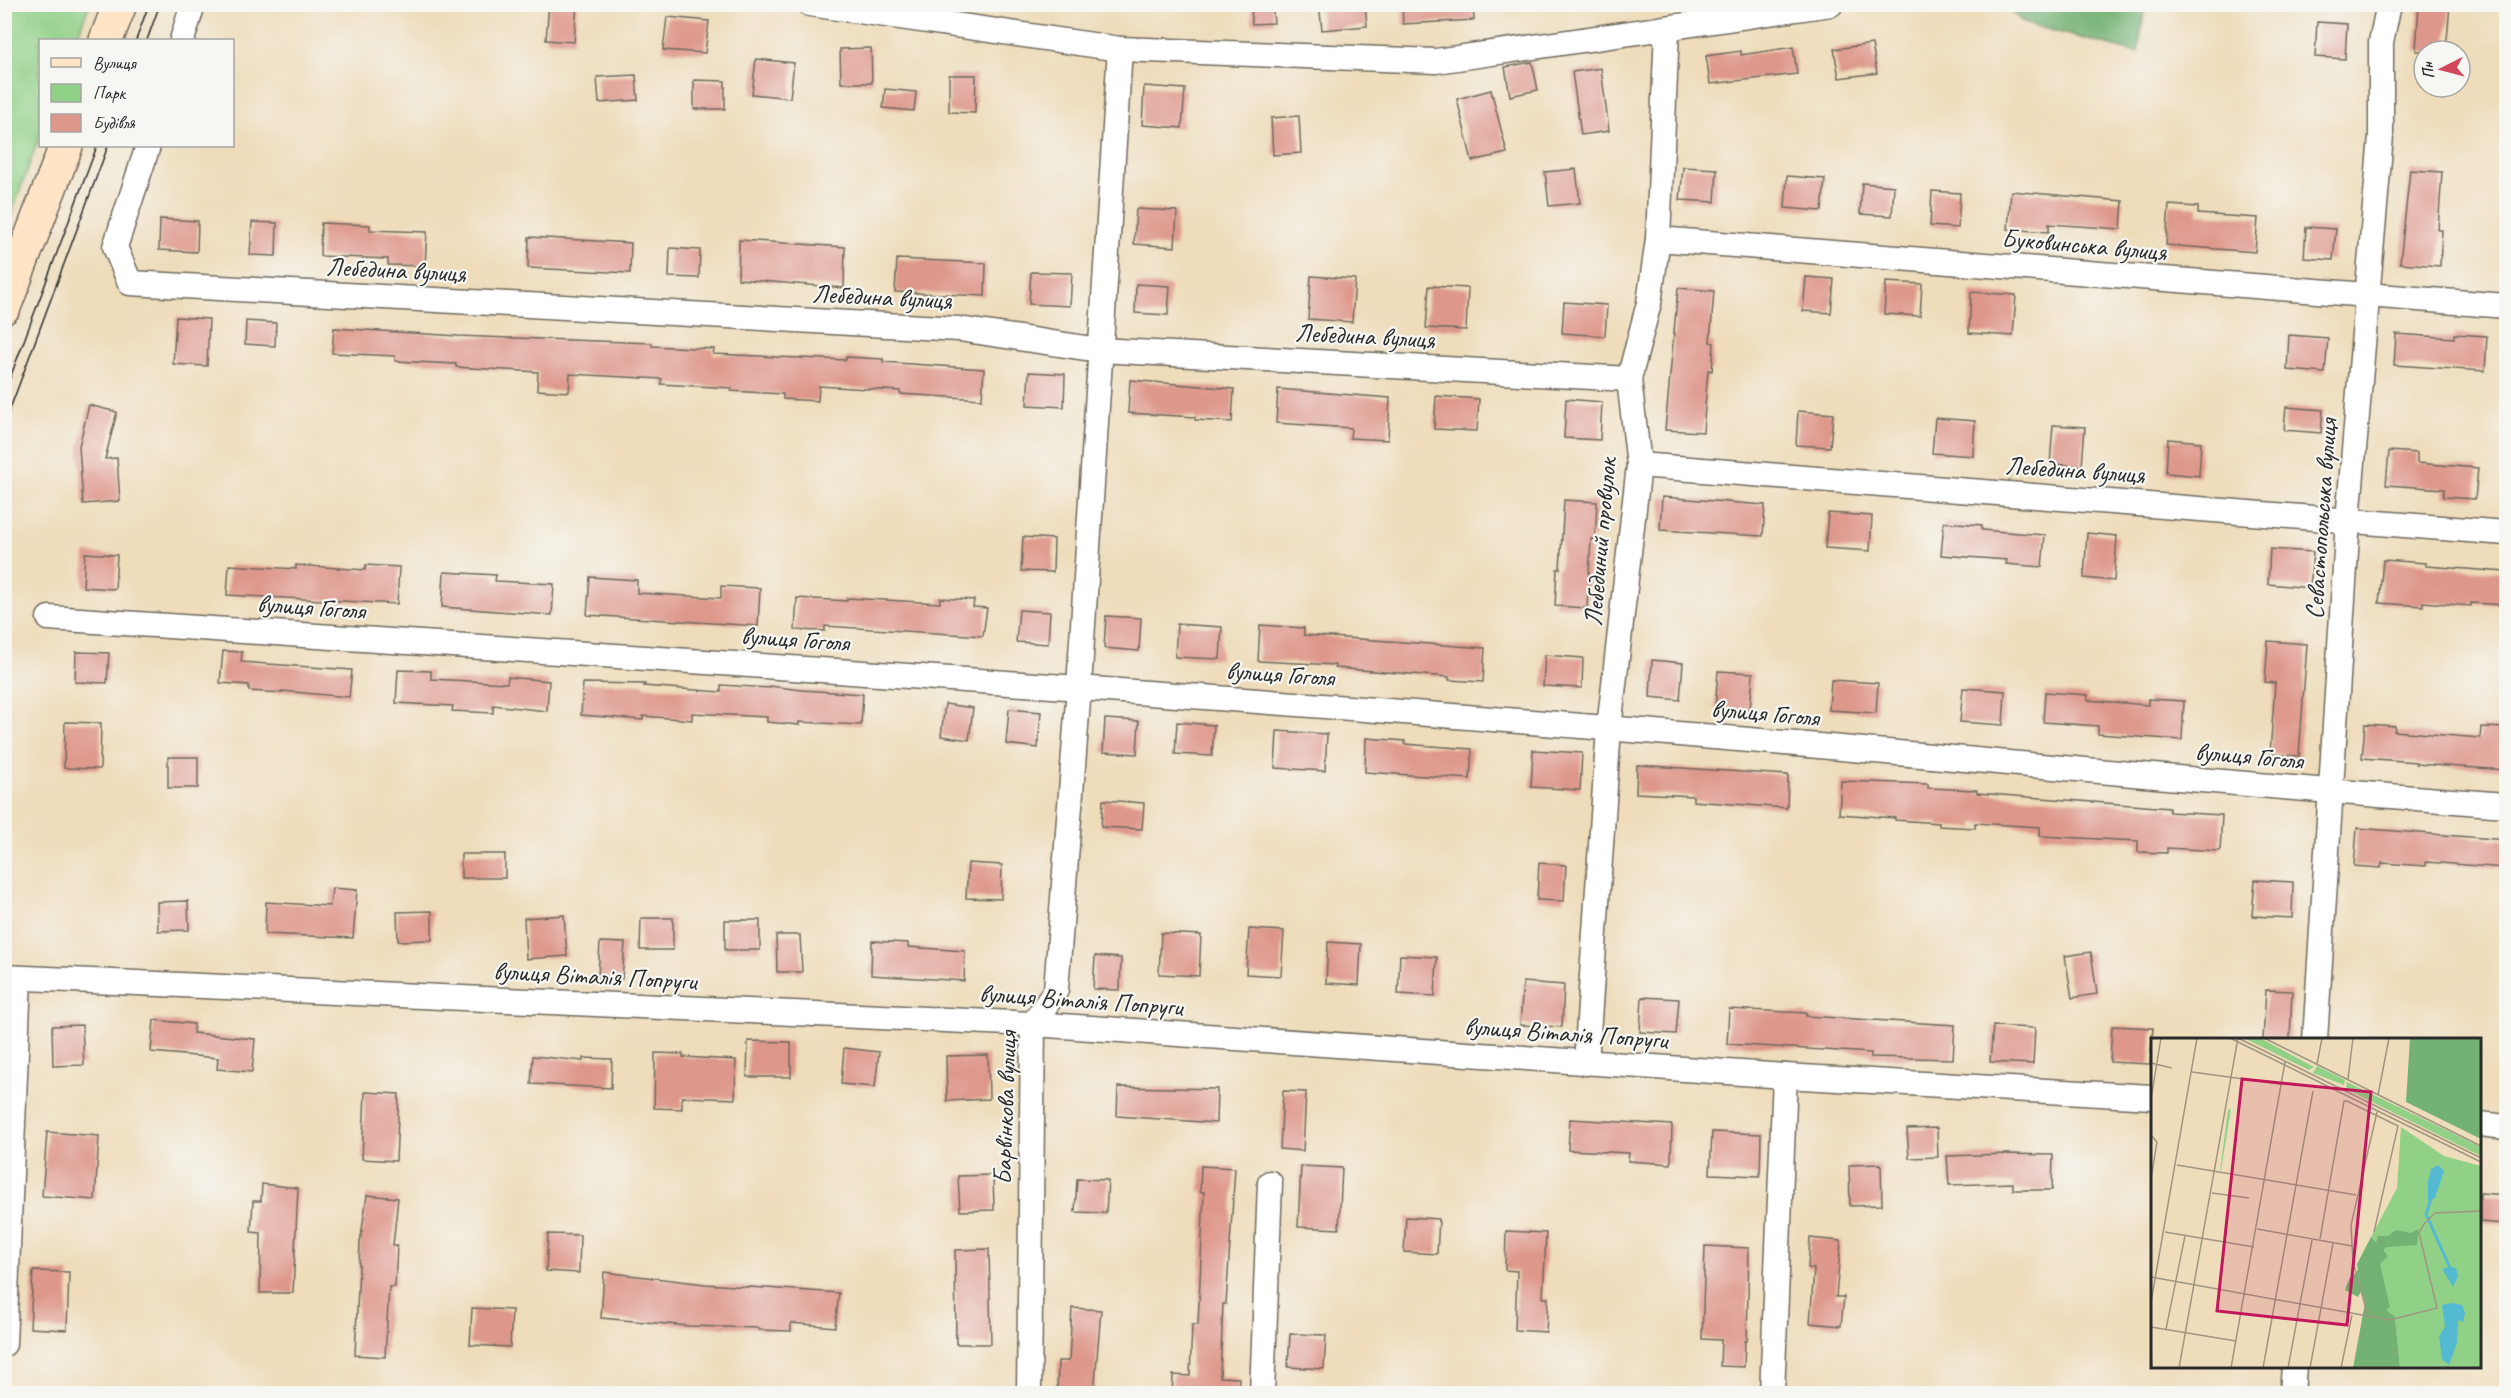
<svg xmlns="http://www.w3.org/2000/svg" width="2511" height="1398" font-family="Caveat,sans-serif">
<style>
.green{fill:#91d087;stroke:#5e7e59;stroke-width:1.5}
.forest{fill:#74b274;stroke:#506e50;stroke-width:1.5}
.building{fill:#de978b}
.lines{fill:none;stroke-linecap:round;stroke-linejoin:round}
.street-casing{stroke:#6f695d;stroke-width:27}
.secondary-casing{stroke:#6f695d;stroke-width:36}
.street{stroke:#fff;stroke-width:24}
.secondary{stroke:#ffe4c6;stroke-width:33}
.tram{stroke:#2b2b2b;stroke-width:1.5}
.labels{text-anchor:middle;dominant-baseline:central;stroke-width:4.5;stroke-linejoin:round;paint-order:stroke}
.street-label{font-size:26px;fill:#2b2b2b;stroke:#f6f6f2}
.inset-river{fill:none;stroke:#53bad1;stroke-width:3}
.inset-road{fill:none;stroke:#a09581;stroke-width:1.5}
.view{fill:#c2185b;fill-opacity:0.15;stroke:#c2185b;stroke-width:3}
.inset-edge{fill:none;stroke:#2b2b2b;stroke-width:3}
</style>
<rect width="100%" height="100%" fill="#f6f6f2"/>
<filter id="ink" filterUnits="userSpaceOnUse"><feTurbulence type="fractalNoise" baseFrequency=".0167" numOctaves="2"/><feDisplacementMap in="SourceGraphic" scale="12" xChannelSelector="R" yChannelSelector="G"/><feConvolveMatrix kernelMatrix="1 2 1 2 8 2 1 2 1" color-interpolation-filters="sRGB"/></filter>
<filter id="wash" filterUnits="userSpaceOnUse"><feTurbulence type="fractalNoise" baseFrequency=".008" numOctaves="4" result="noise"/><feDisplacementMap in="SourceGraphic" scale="24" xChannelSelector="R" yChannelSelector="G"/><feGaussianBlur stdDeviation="1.35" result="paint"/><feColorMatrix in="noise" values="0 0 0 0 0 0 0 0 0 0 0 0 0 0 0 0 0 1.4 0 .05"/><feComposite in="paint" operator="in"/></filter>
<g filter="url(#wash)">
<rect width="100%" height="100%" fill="#eedcba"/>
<polygon class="green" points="5,4 89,5 76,40 40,40 40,135 5,232"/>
<polygon class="forest" points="2004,5 2145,5 2138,53 2024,23"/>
<g id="blocks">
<g class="building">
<polygon points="549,4 577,4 574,42 546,40"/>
<polygon points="1251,4 1272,4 1274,23 1252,24"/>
<polygon points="1319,4 1365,4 1367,26 1322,30"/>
<polygon points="1402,4 1473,4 1474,20 1403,24"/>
<polygon points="2419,4 2450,4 2446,51 2416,51"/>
<polygon points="667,17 709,21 705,53 663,50"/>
<polygon points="2317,22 2347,24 2345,59 2315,57"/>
<polygon points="1872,44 1877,73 1839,78 1834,49"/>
<polygon points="1793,47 1797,74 1710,84 1706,56 1741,51 1741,55"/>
<polygon points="871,48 872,83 841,83 840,49"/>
<polygon points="756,59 794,63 790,98 752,94"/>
<polygon points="1532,62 1538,90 1510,96 1505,67"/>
<polygon points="1601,68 1609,131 1581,135 1572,72"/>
<polygon points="636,75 638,100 599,103 597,77"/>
<polygon points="949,75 976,75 975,113 949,112"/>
<polygon points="694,80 725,81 725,109 694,109"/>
<polygon points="1144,86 1185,89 1182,128 1142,125"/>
<polygon points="885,89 916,92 914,111 883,108"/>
<polygon points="1491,90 1507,153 1472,161 1457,99"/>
<polygon points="1299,116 1301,153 1273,155 1271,118"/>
<polygon points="1683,167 1717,169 1715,202 1680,200"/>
<polygon points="1576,169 1580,203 1549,206 1545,172"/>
<polygon points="2410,170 2442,172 2438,230 2442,230 2440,266 2400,263"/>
<polygon points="1787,176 1825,179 1822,211 1785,208"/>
<polygon points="1862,183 1894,186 1892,216 1860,214"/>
<polygon points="1932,191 1960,193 1958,228 1930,226"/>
<polygon points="2011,191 2123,201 2121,229 2049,224 2049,232 2008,229"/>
<polygon points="2169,205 2198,207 2198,214 2258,218 2255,252 2166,245"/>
<polygon points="1136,209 1177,211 1175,247 1134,244"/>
<polygon points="160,219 198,221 197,252 159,250"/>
<polygon points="252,222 277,223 276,256 250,255"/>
<polygon points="321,223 370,225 370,230 427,232 425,266 388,265 388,259 320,256"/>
<polygon points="2306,227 2336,229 2333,260 2304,258"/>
<polygon points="529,237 631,243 630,273 528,268"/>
<polygon points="739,240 845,247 844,288 738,279"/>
<polygon points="670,248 700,250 699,278 669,277"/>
<polygon points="897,259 986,263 985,296 895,292"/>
<polygon points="1031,272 1072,273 1070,306 1029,304"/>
<polygon points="1311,276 1355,279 1352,322 1308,319"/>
<polygon points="1806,277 1834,279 1831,313 1803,311"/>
<polygon points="1886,282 1922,284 1920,316 1884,314"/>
<polygon points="1136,284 1170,286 1168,315 1135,313"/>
<polygon points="1429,286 1468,288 1466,330 1426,328"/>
<polygon points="1678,288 1714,291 1710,342 1714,343 1712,371 1708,370 1703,432 1665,430"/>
<polygon points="1971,292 2016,295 2013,336 1969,333"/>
<polygon points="1564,302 1607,305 1605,336 1562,333"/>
<polygon points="176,317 209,319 207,366 173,364"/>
<polygon points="246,321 276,323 275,346 245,344"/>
<polygon points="334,328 458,336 652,343 652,346 714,349 713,354 846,360 846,357 883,359 883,362 984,369 982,399 900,394 900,391 819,386 818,401 783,399 783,394 731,391 732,388 661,384 662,379 570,374 569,392 537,390 538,372 456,367 456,364 395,361 395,356 332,353"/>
<polygon points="2396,334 2454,338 2454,334 2487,336 2485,371 2394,365"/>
<polygon points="2289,335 2328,338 2325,373 2287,370"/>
<polygon points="1029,372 1065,374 1064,407 1027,405"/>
<polygon points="1130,380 1234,389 1232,422 1195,420 1195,417 1128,413"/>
<polygon points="1278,389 1390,398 1388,440 1350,438 1351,428 1276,423"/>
<polygon points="1436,396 1479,399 1477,431 1434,429"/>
<polygon points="1566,399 1602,402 1600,440 1564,438"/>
<polygon points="89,405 117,412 105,459 117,458 120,501 83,504 79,446"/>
<polygon points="2286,407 2323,410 2321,433 2284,430"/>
<polygon points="1798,411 1833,414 1830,447 1796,445"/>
<polygon points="1935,418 1975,421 1973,456 1932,453"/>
<polygon points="2053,425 2085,427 2082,466 2050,464"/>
<polygon points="2168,439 2201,442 2199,476 2166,473"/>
<polygon points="2389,451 2417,453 2417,463 2478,468 2475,499 2443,497 2444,489 2386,485"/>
<polygon points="1662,497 1765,505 1763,536 1660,530"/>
<polygon points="1564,500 1597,502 1595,539 1591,539 1587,608 1555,606 1557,569 1560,569"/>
<polygon points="1828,513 1872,516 1870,551 1825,548"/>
<polygon points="1944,522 1982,525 1982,530 2045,535 2042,567 2006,564 2007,560 1941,555"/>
<polygon points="2087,533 2117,536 2114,581 2084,578"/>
<polygon points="1023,537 1054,539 1053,572 1021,571"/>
<polygon points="2270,549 2313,552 2310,588 2268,584"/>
<polygon points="85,553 117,555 115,589 83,587"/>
<polygon points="2383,560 2426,563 2426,566 2506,572 2506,605 2471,603 2471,606 2423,602 2423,606 2379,603"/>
<polygon points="229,565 296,569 296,565 365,570 366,565 399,567 397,604 227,595"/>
<polygon points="444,572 496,575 495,581 554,584 552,615 442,607"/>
<polygon points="590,577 637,580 637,593 721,598 721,586 760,588 758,626 587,615"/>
<polygon points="797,598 847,601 847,598 940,603 940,598 974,600 973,607 987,608 983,636 825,626 825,631 795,630"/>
<polygon points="1019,610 1050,612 1048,644 1016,642"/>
<polygon points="1106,616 1141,618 1139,651 1104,648"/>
<polygon points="1177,624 1222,627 1220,659 1175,657"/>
<polygon points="1260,625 1304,628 1304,635 1485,648 1483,682 1449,680 1449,677 1335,668 1335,665 1258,661"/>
<polygon points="2268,641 2307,644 2299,756 2270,754 2275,683 2265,682"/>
<polygon points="223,651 242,652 241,662 352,670 349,697 282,691 282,693 249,691 249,685 220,683"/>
<polygon points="76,652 109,653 107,683 75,682"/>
<polygon points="1545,655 1583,658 1582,688 1543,686"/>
<polygon points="1652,660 1683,663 1680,700 1650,697"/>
<polygon points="398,670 431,671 431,679 507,683 508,677 549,681 547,711 493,705 493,713 452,711 453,706 396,703"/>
<polygon points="1718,671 1753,673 1750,711 1715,708"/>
<polygon points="1831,680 1878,683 1876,713 1829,710"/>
<polygon points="583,683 645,684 644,686 721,692 721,685 770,688 770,686 802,690 863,694 861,725 799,722 799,725 767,722 767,717 692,713 692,720 643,716 643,720 581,715"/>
<polygon points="1963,688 2005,691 2003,725 1960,722"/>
<polygon points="2045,692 2088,695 2087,700 2148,705 2148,699 2184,701 2182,740 2098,734 2098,726 2043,722"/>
<polygon points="945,704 973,708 969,740 941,736"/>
<polygon points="1009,709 1041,712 1038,748 1006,744"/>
<polygon points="1105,719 1139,721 1137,754 1103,752"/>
<polygon points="65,722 101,723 100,769 64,768"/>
<polygon points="1177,722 1214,725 1212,756 1175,754"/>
<polygon points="2365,724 2395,726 2394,731 2480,738 2481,727 2506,728 2506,770 2416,764 2416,762 2362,758"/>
<polygon points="1277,731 1327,734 1325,771 1275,768"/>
<polygon points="1366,738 1405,741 1404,744 1472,749 1470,779 1365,772"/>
<polygon points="1533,750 1582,753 1580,790 1531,787"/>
<rect x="168" y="757" width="30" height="31"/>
<polygon points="1637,765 1788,775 1787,808 1693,801 1693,796 1636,793"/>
<polygon points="1841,781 1928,784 1928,788 1977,790 1977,793 2169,808 2169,812 2222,815 2220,851 2167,848 2167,853 2138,852 2138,841 2040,836 2040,827 1975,823 1975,828 1939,826 1939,823 1895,820 1895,818 1839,814"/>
<polygon points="1103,800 1144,803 1142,829 1101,827"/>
<polygon points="2357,828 2506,840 2506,868 2426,862 2426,866 2382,863 2381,868 2354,866"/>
<rect x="461" y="854" width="44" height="24"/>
<polygon points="968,863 1002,865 1001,899 966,898"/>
<polygon points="1539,863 1566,865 1564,901 1537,900"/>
<polygon points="2255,880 2293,882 2292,918 2252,916"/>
<polygon points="332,888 357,890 353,938 265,934 266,902 330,906"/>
<polygon points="188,901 189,930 158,931 157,902"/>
<polygon points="432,911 432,940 398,941 397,912"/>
<polygon points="564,915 567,956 526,959 524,918"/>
<polygon points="641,918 673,918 673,950 640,950"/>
<rect x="725" y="920" width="35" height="30"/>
<polygon points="1249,929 1284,931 1281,976 1246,974"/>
<polygon points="1161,933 1201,935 1199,976 1159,974"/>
<polygon points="776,935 800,935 802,972 777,972"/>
<polygon points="872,941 908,943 908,947 965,951 964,981 871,975"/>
<polygon points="600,942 625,943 622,979 598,977"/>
<polygon points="1328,942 1361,944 1359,985 1326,983"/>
<polygon points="2091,952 2097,994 2072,998 2065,956"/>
<polygon points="1400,955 1437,957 1435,996 1398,994"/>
<polygon points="1095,956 1121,958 1120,990 1093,989"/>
<polygon points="1523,982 1564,985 1562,1027 1520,1025"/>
<polygon points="2266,990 2292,991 2290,1040 2263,1040"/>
<polygon points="1642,997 1679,999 1676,1034 1640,1032"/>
<polygon points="1729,1009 1806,1013 1806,1016 1955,1025 1953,1059 1871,1057 1871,1053 1727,1044"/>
<polygon points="154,1020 194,1024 193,1033 255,1039 252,1072 217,1069 218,1058 151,1052"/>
<polygon points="82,1025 84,1065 53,1066 52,1026"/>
<polygon points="1993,1026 2035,1028 2033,1064 1990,1062"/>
<polygon points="2112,1026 2153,1028 2150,1064 2110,1062"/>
<polygon points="748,1041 791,1042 791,1077 747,1077"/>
<polygon points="844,1048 879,1052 875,1087 841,1084"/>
<polygon points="655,1053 683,1054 683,1057 736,1060 735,1099 682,1097 682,1109 654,1108"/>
<polygon points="988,1055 989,1099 947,1101 946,1056"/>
<polygon points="533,1056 583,1061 583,1058 612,1059 611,1088 531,1084"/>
<polygon points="1118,1087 1217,1089 1216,1123 1117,1116"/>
<polygon points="1283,1091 1306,1092 1303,1151 1280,1149"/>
<polygon points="365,1092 399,1094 396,1161 362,1159"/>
<polygon points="1570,1119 1672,1125 1671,1164 1628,1161 1629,1153 1568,1150"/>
<polygon points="1937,1128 1938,1157 1909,1158 1907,1129"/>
<polygon points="47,1132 99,1136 95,1200 42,1196"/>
<polygon points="1712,1132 1761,1134 1760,1176 1710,1174"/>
<polygon points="2007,1154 2053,1155 2052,1190 2013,1190 2013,1183 1949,1185 1947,1156"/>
<polygon points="1881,1164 1882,1205 1850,1206 1849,1165"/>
<polygon points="1201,1166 1235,1168 1226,1304 1223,1304 1220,1377 1239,1378 1238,1394 1172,1394 1173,1375 1190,1376 1192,1325 1198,1325 1204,1192 1200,1192"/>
<polygon points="1301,1166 1342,1168 1339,1229 1298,1227"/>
<polygon points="993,1175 994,1210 960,1211 958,1176"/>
<polygon points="1077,1179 1108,1180 1106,1213 1075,1212"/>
<polygon points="262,1184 298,1188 293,1293 260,1293 261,1233 251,1232 253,1201 261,1201"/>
<polygon points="2480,1193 2506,1195 2506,1224 2480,1222"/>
<polygon points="367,1195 398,1198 393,1245 397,1245 395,1287 389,1287 385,1357 355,1355 360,1243"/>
<polygon points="1406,1217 1439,1219 1437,1254 1404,1252"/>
<polygon points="1506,1231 1546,1233 1543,1298 1548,1298 1546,1332 1515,1330 1517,1271 1505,1270"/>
<polygon points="548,1234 580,1235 579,1273 546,1271"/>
<polygon points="1810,1238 1841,1241 1836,1297 1844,1297 1841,1326 1810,1323 1814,1269 1808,1268"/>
<polygon points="1705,1246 1749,1248 1747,1341 1745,1341 1744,1367 1720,1366 1721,1340 1702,1339"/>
<polygon points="989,1249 991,1344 956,1344 955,1250"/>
<polygon points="33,1271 69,1272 67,1330 30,1328"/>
<polygon points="604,1272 705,1284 839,1293 835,1327 791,1323 791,1331 758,1330 758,1328 689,1326 601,1318"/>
<polygon points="472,1308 512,1310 510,1347 470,1345"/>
<polygon points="1072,1308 1101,1310 1094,1394 1057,1392 1058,1361 1069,1361"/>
<polygon points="1290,1334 1326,1335 1324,1369 1288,1367"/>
</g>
</g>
</g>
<g filter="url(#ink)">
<use href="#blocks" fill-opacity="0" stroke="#6f695d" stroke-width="1.5"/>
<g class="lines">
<defs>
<g id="street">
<polyline points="810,4 1120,49 1436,61 1831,4"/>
<polyline points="182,40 193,4"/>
<polyline points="148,146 115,247 130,283 959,329 1099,350 1629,379"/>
<polyline points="1658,239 2506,306"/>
<polyline points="1639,465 2506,533"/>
<path d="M 49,618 C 568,653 1087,686 1606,728 C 1906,752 2206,783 2506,805"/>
<polyline points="4,977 1033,1024 1785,1076 2152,1097"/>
<polyline points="2315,1040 2348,520 2381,136 2381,42 2389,4"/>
<polyline points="1586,1063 1609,728 1639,465 1629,379 1649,303 1658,239 1667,29"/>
<polyline points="2480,1124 2506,1127"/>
<polyline points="4,1344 19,978"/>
<polyline points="1029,1394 1033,1024 1056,990 1079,687 1120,49"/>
<polyline points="1262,1394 1270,1183"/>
<polyline points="1772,1394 1785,1076"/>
<polyline points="2292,1394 2294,1366"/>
</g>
<g id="secondary">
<polyline points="106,40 120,4"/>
<polyline points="4,307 66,146"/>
</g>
</defs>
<use href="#street" class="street-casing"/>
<use href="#secondary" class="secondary-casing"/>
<use href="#street" class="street"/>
<use href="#secondary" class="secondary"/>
<g class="tram">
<polyline points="136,40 149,4"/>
<polyline points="147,40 160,4"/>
<polyline points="4,394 97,146"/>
<polyline points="4,425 108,146"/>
</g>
</g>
</g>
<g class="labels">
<g class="street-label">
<text transform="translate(2084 245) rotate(5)">Буковинська вулиця</text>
<text transform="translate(396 270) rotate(3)">Лебедина вулиця</text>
<text transform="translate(882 297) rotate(3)">Лебедина вулиця</text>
<text transform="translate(1365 336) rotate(3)">Лебедина вулиця</text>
<text transform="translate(2075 470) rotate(4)">Лебедина вулиця</text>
<text transform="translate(2321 519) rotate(-86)">Севастопольська вулиця</text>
<text transform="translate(1600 542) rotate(-85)">Лебединий провулок</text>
<text transform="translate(311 607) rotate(4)">вулиця Гоголя</text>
<text transform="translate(795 639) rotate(4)">вулиця Гоголя</text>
<text transform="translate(1280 674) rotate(4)">вулиця Гоголя</text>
<text transform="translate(1765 713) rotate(5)">вулиця Гоголя</text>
<text transform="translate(2249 756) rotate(5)">вулиця Гоголя</text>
<text transform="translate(595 976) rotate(3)">вулиця Віталія Попруги</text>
<text transform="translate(1081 1000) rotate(4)">вулиця Віталія Попруги</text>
<text transform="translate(1566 1033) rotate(4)">вулиця Віталія Попруги</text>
<text transform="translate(1005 1108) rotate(-88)">Барвінкова вулиця</text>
</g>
</g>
<g transform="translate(2151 1038)">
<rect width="330" height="330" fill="#eedcba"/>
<path d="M 93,0 L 109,0 L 163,29 L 158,32 ZM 166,28 L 194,42 L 193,47 L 162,35 ZM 196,44 L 330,109 L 330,118 L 195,51 ZM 80,71 L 70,132 L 69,133 L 77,72 ZM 250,89 L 293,118 L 330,128 L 330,330 L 249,330 L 244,280 L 226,278 L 220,199 L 246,150 Z" fill="#91d087"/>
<path d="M 259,0 L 330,0 L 330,101 L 255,64 ZM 268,191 L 266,207 L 236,209 L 232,212 L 237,218 L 229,226 L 239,269 L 235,272 L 244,279 L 249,330 L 202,330 L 214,265 L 210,253 L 207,259 L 194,252 L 198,241 L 207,232 L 206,226 L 220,199 L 225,205 L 227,198 L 237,198 L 245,192 L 260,195 Z" fill="#74b274"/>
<path d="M 287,127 L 293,133 L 284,160 L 277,163 L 277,143 L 280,131 ZM 299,229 L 305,230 L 307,238 L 302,249 L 291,231 ZM 301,265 L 311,267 L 314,275 L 312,284 L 307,282 L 306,305 L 298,327 L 291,321 L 288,298 L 294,289 L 291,267 Z" fill="#53bad1"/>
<path class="inset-river" d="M 280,161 L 275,176 L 299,230"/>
<path class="inset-road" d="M 79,0 L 330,124M 87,0 L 330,120M 113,0 L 330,108M 0,25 L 21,30M 166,26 L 171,0M 41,34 L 129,46M 197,41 L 202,0M 227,57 L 238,0M 0,61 L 10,0M 0,97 L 6,104 L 0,141M 26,127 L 205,157M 61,155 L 98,160M 106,191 L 201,208M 14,194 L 103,209M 169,201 L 193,63 L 196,63 L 247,88 L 223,194M 0,239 L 239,282 L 286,270 L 268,195 L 273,186 L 284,175 L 330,173M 0,264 L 46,0M 217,278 L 202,224 L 200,187 L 226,74M 0,289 L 85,303M 15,291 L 34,198M 0,309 L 1,330M 28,330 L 87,0M 80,330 L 134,24M 112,330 L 162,53M 137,330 L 161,202M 159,330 L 182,205M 190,330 L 201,277"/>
<path class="view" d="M 91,41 L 220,54 L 196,287 L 66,273 Z"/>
<rect width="330" height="330" class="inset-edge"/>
</g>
<rect width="2511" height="1398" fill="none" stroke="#f6f6f2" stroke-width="24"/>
<rect x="39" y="39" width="195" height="108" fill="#f6f6f2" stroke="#a5a5a2" stroke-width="1.5"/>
<rect x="51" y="58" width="30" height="9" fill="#ffe4c6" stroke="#a5a5a2" stroke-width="1.5"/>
<text x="93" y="69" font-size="18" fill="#2b2b2b">Вулиця</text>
<rect x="51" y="84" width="30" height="18" fill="#91d087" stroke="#a5a5a2" stroke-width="1.5"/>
<text x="93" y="99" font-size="18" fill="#2b2b2b">Парк</text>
<rect x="51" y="114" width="30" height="18" fill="#de978b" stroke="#a5a5a2" stroke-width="1.5"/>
<text x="93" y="129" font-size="18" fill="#2b2b2b">Будівля</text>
<g transform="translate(2442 69) rotate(264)"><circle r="28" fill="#f6f6f2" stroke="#a5a5a2" stroke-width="1.5"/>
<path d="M0-4.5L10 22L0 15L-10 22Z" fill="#d1495b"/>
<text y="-9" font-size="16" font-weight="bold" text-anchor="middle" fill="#2b2b2b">Пн</text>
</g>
</svg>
